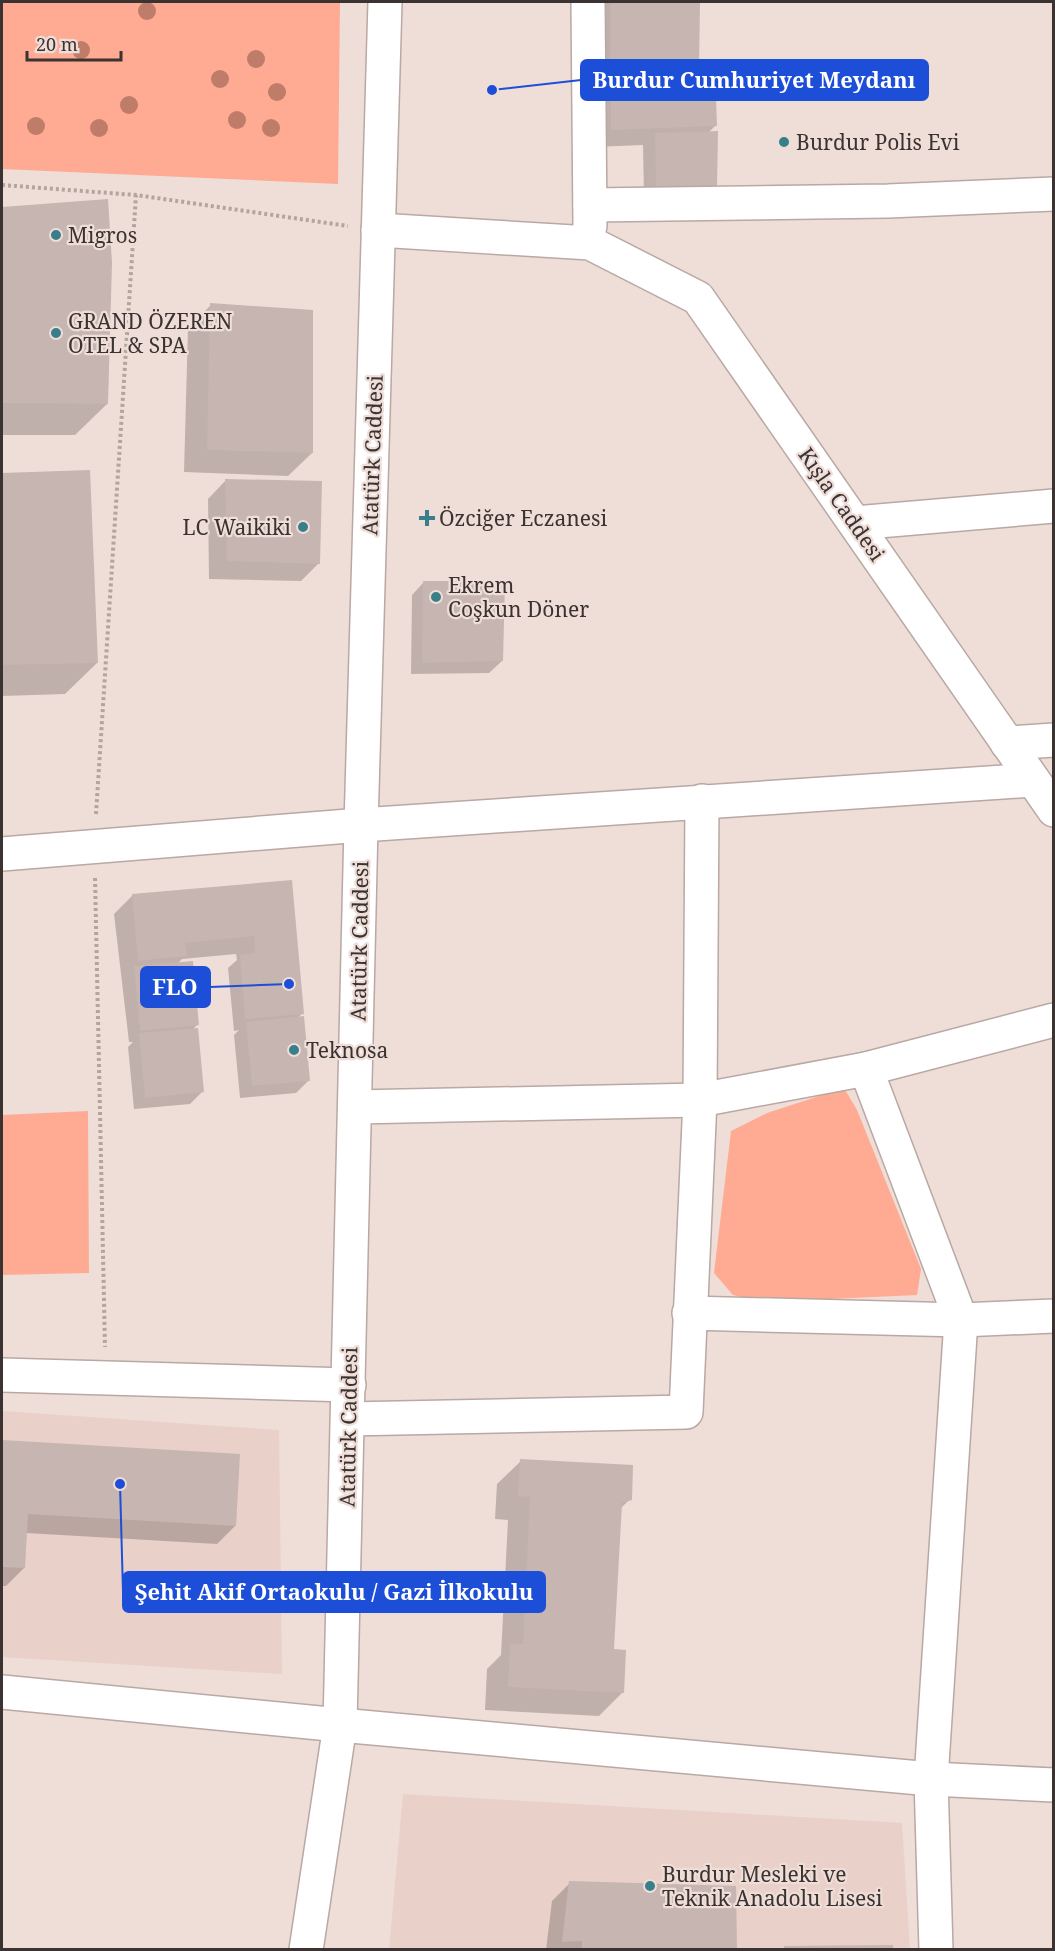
<svg xmlns="http://www.w3.org/2000/svg" width="1055" height="1951" font-family="'Noto Serif',serif">
<style>
.built{fill:#e9d0c8}
.green{fill:#ffaa92}
.shadow{fill:#0003}
.building{fill:#c6b5b0}
.lines{fill:none;stroke-linecap:round;stroke-linejoin:round}
.minor-casing{stroke:#b9a8a3;stroke-width:36}
.secondary-casing{stroke:#b9a8a3;stroke-width:36}
.path{stroke:#b3a4a0;stroke-width:4;stroke-dasharray:3 3;stroke-linecap:butt}
.minor{stroke:#fff;stroke-width:33}
.secondary{stroke:#fff;stroke-width:33}
.tree{fill:#bf7d69}
.poi-dot{fill:#387f89;stroke:#efddd8;stroke-width:2}
.labels{text-anchor:middle;dominant-baseline:central;stroke-width:4.5;stroke-linejoin:round;paint-order:stroke}
.poi-label{font-size:21px;fill:#3a3331;stroke:#efddd8;text-anchor:start}
.street-label{font-size:21px;fill:#3a3331;stroke:#efddd8}
.leader{fill:none;stroke:#1d4ed8;stroke-width:2}
.callout-dot{fill:#1d4ed8;stroke:#efddd8;stroke-width:2}
.callout{fill:#1d4ed8;stroke:#1d4ed8;stroke-width:2}
.callout-label{font-size:22px;text-anchor:middle;font-weight:bold;fill:#fff}
</style>
<rect width="100%" height="100%" fill="#efddd8"/>
<g class="built">
<polygon points="2,1411 279,1430 282,1674 2,1657"/>
<polygon points="403,1794 902,1823 910,1949 389,1950"/>
</g>
<g class="green">
<polygon points="2,2 340,2 338,184 2,169"/>
<polygon points="844,1088 857,1110 921,1269 917,1295 764,1302 733,1295 714,1273 731,1131 767,1113"/>
<polygon points="88,1111 89,1273 2,1275 2,1115"/>
</g>
<g class="shadow">
<polygon points="589,2 699,2 698,67 692,73 716,125 708,133 716,186 644,197 643,145 594,147"/>
<polygon points="107,201 107,404 75,435 2,435 2,208"/>
<polygon points="211,305 312,453 288,476 184,472 188,328"/>
<polygon points="89,472 97,663 65,694 2,696 2,474"/>
<polygon points="226,480 319,563 301,581 209,579 208,499"/>
<polygon points="424,582 502,661 489,673 411,674 412,595"/>
<polygon points="290,881 303,1013 297,1018 309,1080 296,1093 240,1098 234,1035 239,1030 234,1031 228,968 237,960 236,954 182,959 177,964 197,1025 192,1030 202,1092 190,1104 134,1109 128,1047 133,1042 129,1042 114,914 132,896"/>
<polygon points="2,1441 239,1455 235,1526 217,1544 26,1533 24,1568 6,1586 2,1586"/>
<polygon points="521,1461 630,1499 620,1509 612,1651 623,1692 599,1716 485,1710 487,1669 501,1655 508,1520 495,1519 497,1484"/>
<polygon points="570,1883 735,1950 546,1950 552,1901"/>
</g>
<g class="building">
<polygon points="611,2 700,2 699,68 610,66"/>
<polygon points="715,71 717,126 611,130 611,74"/>
<polygon points="718,131 717,187 656,186 655,133"/>
<polygon points="108,199 112,263 108,404 2,403 2,207"/>
<polygon points="210,303 313,310 313,453 207,450"/>
<polygon points="90,470 98,663 2,665 2,473"/>
<polygon points="225,479 322,481 320,564 227,561"/>
<polygon points="423,581 505,581 503,661 422,663"/>
<polygon points="292,880 304,1014 245,1019 240,955 255,953 254,936 185,943 187,956 138,961 132,894"/>
<polygon points="193,961 199,1025 140,1031 134,966"/>
<polygon points="304,1016 310,1081 252,1086 246,1022"/>
<polygon points="198,1028 204,1092 145,1098 139,1033"/>
<polygon points="2,1440 240,1454 236,1526 28,1514 25,1568 2,1567"/>
<polygon points="520,1459 633,1465 632,1500 622,1503 614,1649 626,1650 624,1693 508,1687 510,1644 523,1644 530,1497 518,1496"/>
<polygon points="569,1881 736,1886 737,1950 582,1950 582,1941 562,1942"/>
<polygon points="893,1945 893,1950 784,1950 784,1946"/>
</g>
<g class="lines">
<defs>
<g id="minor">
<polyline points="588,2 590,226"/>
<polyline points="590,205 888,201 1054,194"/>
<polyline points="378,230 590,243 698,298 1054,810"/>
<polyline points="855,523 1054,506"/>
<polyline points="1007,743 1054,740"/>
<polyline points="2,854 361,825 1033,780"/>
<polyline points="866,1069 961,1320 931,1779 936,1950"/>
<polyline points="356,1107 700,1100 866,1069 1054,1020"/>
<polyline points="689,1313 961,1320 1054,1316"/>
<polyline points="2,1375 349,1385"/>
<polyline points="348,1419 686,1412 700,1100 702,801"/>
<polyline points="2,1692 340,1725 931,1779 1054,1785"/>
</g>
<polyline id="secondary" points="306,1950 340,1725 361,825 385,2"/>
</defs>
<use href="#minor" class="minor-casing"/>
<use href="#secondary" class="secondary-casing"/>
<g class="path">
<polyline points="2,185 136,195 348,226"/>
<polyline points="96,814 136,195"/>
<polyline points="95,878 105,1347"/>
</g>
<use href="#minor" class="minor"/>
<use href="#secondary" class="secondary"/>
</g>
<g class="tree">
<circle cx="147" cy="11" r="9"/>
<circle cx="81" cy="50" r="9"/>
<circle cx="256" cy="59" r="9"/>
<circle cx="220" cy="79" r="9"/>
<circle cx="277" cy="92" r="9"/>
<circle cx="129" cy="105" r="9"/>
<circle cx="237" cy="120" r="9"/>
<circle cx="36" cy="126" r="9"/>
<circle cx="99" cy="128" r="9"/>
<circle cx="271" cy="128" r="9"/>
</g>
<g class="poi-dot">
<circle cx="784" cy="142" r="6"/>
<circle cx="56" cy="235" r="6"/>
<circle cx="56" cy="333" r="6"/>
<path d="M424 509h6v6h6v6h-6v6h-6v-6h-6v-6h6z"/>
<circle cx="303" cy="527" r="6"/>
<circle cx="436" cy="597" r="6"/>
<circle cx="294" cy="1050" r="6"/>
<circle cx="650" cy="1886" r="6"/>
</g>
<g class="labels">
<g class="poi-label">
<text x="796" y="142">Burdur Polis Evi</text>
<text x="68" y="235">Migros</text>
<text x="68" y="321">GRAND ÖZEREN<tspan x="68" dy="24">OTEL &amp; SPA</tspan></text>
<text x="439" y="518">Özciğer Eczanesi</text>
<text x="291" y="527" text-anchor="end">LC Waikiki</text>
<text x="448" y="585">Ekrem<tspan x="448" dy="24">Coşkun Döner</tspan></text>
<text x="306" y="1050">Teknosa</text>
<text x="662" y="1874">Burdur Mesleki ve<tspan x="662" dy="24">Teknik Anadolu Lisesi</tspan></text>
</g>
<g class="street-label">
<text transform="translate(372 455) rotate(-88)">Atatürk Caddesi</text>
<text transform="translate(842 504) rotate(55)">Kışla Caddesi</text>
<text transform="translate(359 941) rotate(-89)">Atatürk Caddesi</text>
<text transform="translate(348 1427) rotate(-89)">Atatürk Caddesi</text>
</g>
</g>
<path class="leader" d="M492 90L581 80M289 984L210 987M120 1484L123 1592"/>
<g class="callout-dot">
<circle cx="492" cy="90" r="6"/>
<circle cx="289" cy="984" r="6"/>
<circle cx="120" cy="1484" r="6"/>
</g>
<g class="callout">
<rect x="581" y="60" width="347" height="40" rx="6"/>
<rect x="141" y="967" width="69" height="40" rx="6"/>
<rect x="123" y="1572" width="422" height="40" rx="6"/>
</g>
<g class="callout-label">
<text x="754" y="88">Burdur Cumhuriyet Meydanı</text>
<text x="175" y="995">FLO</text>
<text x="334" y="1600">Şehit Akif Ortaokulu / Gazi İlkokulu</text>
</g>
<rect width="1055" height="1951" fill="none" stroke="#3a3331" stroke-width="6"/>
<path d="M27 51v9h94v-9" fill="none" stroke="#3a3331" stroke-width="3"/>
<text x="36" y="51" font-size="18" fill="#3a3331" stroke="#efddd8" stroke-width="4.5" paint-order="stroke">20 m</text>
</svg>
